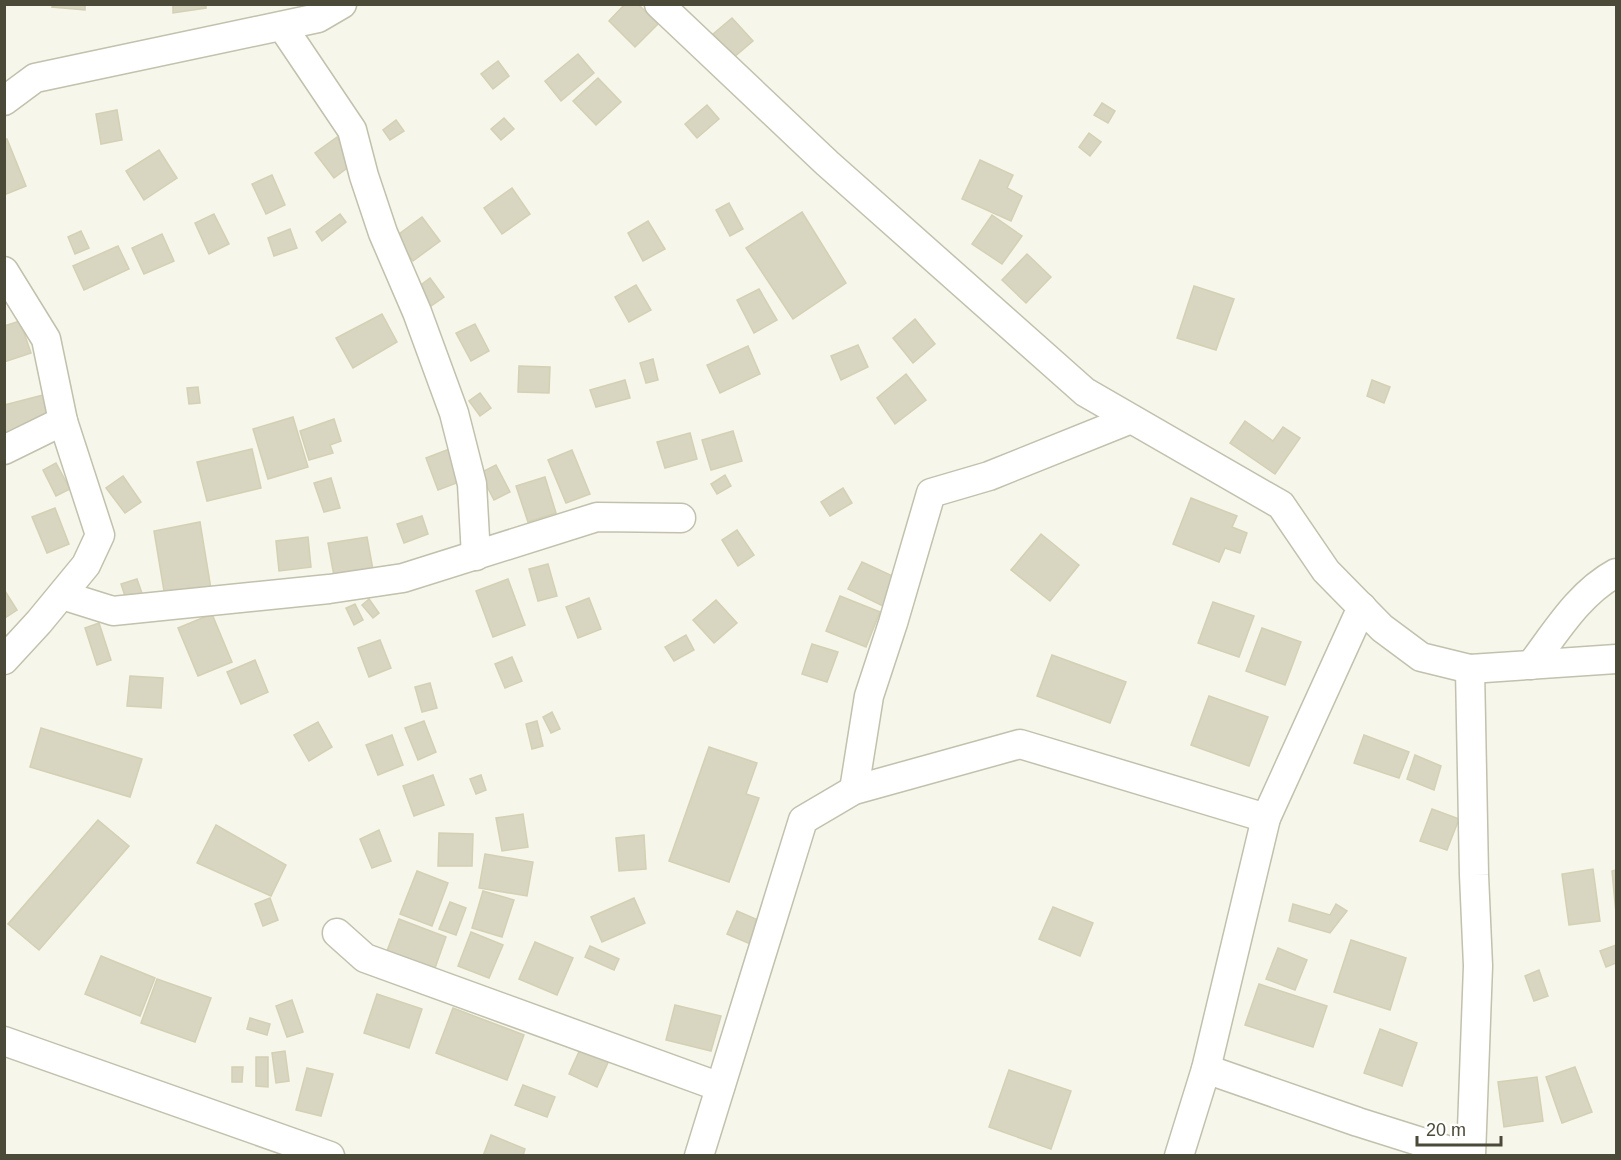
<svg xmlns="http://www.w3.org/2000/svg" width="1621" height="1160" font-family="Helvetica,sans-serif">
<style>
.building{fill:#d8d6c0;stroke:#d4d0b3;stroke-width:1.5}
.lines{fill:none;stroke-linecap:round;stroke-linejoin:round}
.street-casing{stroke:#c2c1ad;stroke-width:31}
.street{stroke:#fff;stroke-width:28}
</style>
<rect width="100%" height="100%" fill="#f6f6eb"/>
<g class="building">
<polygon points="53,4 85,4 85,10 52,7"/>
<polygon points="173,4 206,4 206,8 173,13"/>
<polygon points="625,4 638,4 658,24 635,47 609,21"/>
<polygon points="732,18 753,41 733,58 713,34"/>
<polygon points="578,54 594,73 561,101 545,81"/>
<polygon points="498,61 509,76 493,89 481,74"/>
<polygon points="598,78 621,102 596,125 573,101"/>
<polygon points="1102,103 1115,111 1108,123 1094,115"/>
<polygon points="707,105 719,119 697,138 685,124"/>
<polygon points="117,110 122,140 101,144 96,114"/>
<polygon points="504,118 514,129 501,140 491,129"/>
<polygon points="396,120 404,131 390,140 383,130"/>
<polygon points="1089,133 1101,142 1090,156 1079,147"/>
<polygon points="337,137 355,162 334,178 315,153"/>
<polygon points="7,139 26,186 4,195 4,140"/>
<polygon points="159,150 177,178 144,200 126,171"/>
<polygon points="980,160 1013,175 1007,188 1022,196 1011,221 962,199"/>
<polygon points="272,175 285,205 266,214 252,184"/>
<polygon points="512,188 530,214 502,234 484,208"/>
<polygon points="729,203 743,229 730,236 716,210"/>
<polygon points="802,212 846,283 793,319 746,248"/>
<polygon points="214,214 229,244 209,254 195,223"/>
<polygon points="340,214 346,222 322,241 316,232"/>
<polygon points="992,215 1022,236 1002,264 972,244"/>
<polygon points="422,217 440,241 413,261 395,237"/>
<polygon points="648,221 665,249 643,261 628,233"/>
<polygon points="290,229 297,248 274,256 268,238"/>
<polygon points="81,231 89,248 75,254 68,237"/>
<polygon points="162,234 174,261 144,274 132,248"/>
<polygon points="118,246 129,269 84,290 73,266"/>
<polygon points="1027,254 1051,277 1026,303 1002,280"/>
<polygon points="430,278 444,297 431,306 417,288"/>
<polygon points="636,285 651,310 629,322 615,297"/>
<polygon points="1194,286 1234,299 1216,350 1177,338"/>
<polygon points="759,289 777,320 754,333 737,300"/>
<polygon points="382,314 397,342 353,368 336,338"/>
<polygon points="915,319 935,344 913,363 893,338"/>
<polygon points="20,321 31,353 4,362 4,326"/>
<polygon points="475,324 489,351 471,361 456,333"/>
<polygon points="858,345 868,367 841,380 831,356"/>
<polygon points="748,346 760,374 720,393 707,365"/>
<polygon points="653,359 658,380 646,383 640,363"/>
<polygon points="519,366 550,367 549,393 518,392"/>
<polygon points="906,374 926,400 895,424 877,398"/>
<polygon points="625,380 630,398 596,407 590,390"/>
<polygon points="1372,380 1390,387 1384,403 1367,396"/>
<polygon points="198,387 200,403 189,404 187,388"/>
<polygon points="51,393 58,421 7,435 4,426 4,405"/>
<polygon points="480,393 491,408 480,416 469,401"/>
<polygon points="293,417 308,467 268,479 253,429"/>
<polygon points="334,419 341,441 330,445 333,453 309,460 300,431"/>
<polygon points="1245,421 1273,441 1283,427 1300,438 1275,474 1230,443"/>
<polygon points="733,431 742,461 711,470 702,440"/>
<polygon points="690,433 697,459 665,468 657,442"/>
<polygon points="452,448 464,480 438,490 426,458"/>
<polygon points="252,449 261,488 207,501 197,462"/>
<polygon points="572,450 590,494 566,503 548,460"/>
<polygon points="56,463 70,489 56,496 43,470"/>
<polygon points="496,465 510,492 494,500 480,473"/>
<polygon points="725,475 731,486 717,494 711,484"/>
<polygon points="123,476 141,502 125,513 106,488"/>
<polygon points="545,477 556,513 528,522 516,486"/>
<polygon points="331,478 340,508 324,512 314,483"/>
<polygon points="843,488 852,503 830,516 821,502"/>
<polygon points="1191,498 1237,516 1232,527 1247,533 1240,553 1225,548 1219,562 1173,544"/>
<polygon points="55,508 69,544 47,553 32,517"/>
<polygon points="422,516 428,534 404,543 397,524"/>
<polygon points="200,522 211,589 165,597 154,531"/>
<polygon points="737,530 754,555 738,566 722,540"/>
<polygon points="1041,534 1079,565 1050,601 1011,570"/>
<polygon points="308,537 311,567 279,571 276,541"/>
<polygon points="367,537 373,570 334,576 328,543"/>
<polygon points="862,562 897,578 883,606 848,589"/>
<polygon points="548,564 557,596 538,601 529,569"/>
<polygon points="137,579 144,599 128,605 121,584"/>
<polygon points="508,579 525,625 493,637 476,591"/>
<polygon points="5,591 17,610 5,618 4,592"/>
<polygon points="840,596 880,612 866,647 826,631"/>
<polygon points="589,598 601,629 578,638 566,607"/>
<polygon points="369,599 379,613 373,618 362,605"/>
<polygon points="716,600 737,623 714,643 693,620"/>
<polygon points="1213,602 1254,616 1239,657 1198,643"/>
<polygon points="355,604 363,620 354,625 346,608"/>
<polygon points="212,614 232,662 198,676 178,628"/>
<polygon points="99,623 111,660 97,665 85,628"/>
<polygon points="1262,628 1301,642 1285,685 1246,671"/>
<polygon points="686,635 694,650 674,661 665,647"/>
<polygon points="380,640 391,668 369,677 358,648"/>
<polygon points="812,644 838,652 827,682 802,674"/>
<polygon points="1052,655 1126,682 1110,723 1037,696"/>
<polygon points="512,657 522,681 505,688 495,664"/>
<polygon points="255,660 268,692 241,704 227,672"/>
<polygon points="130,676 163,678 161,708 127,706"/>
<polygon points="430,683 437,708 422,712 415,687"/>
<polygon points="1209,696 1268,717 1249,766 1191,745"/>
<polygon points="552,712 560,729 551,733 543,717"/>
<polygon points="424,721 436,752 418,760 405,728"/>
<polygon points="537,721 543,746 532,749 526,724"/>
<polygon points="318,722 332,747 309,761 294,735"/>
<polygon points="41,728 142,759 130,797 30,767"/>
<polygon points="392,735 403,765 378,775 366,745"/>
<polygon points="1364,735 1409,752 1399,778 1354,763"/>
<polygon points="709,747 757,763 746,794 759,798 729,882 669,861"/>
<polygon points="1415,755 1441,766 1434,790 1407,779"/>
<polygon points="433,775 444,805 414,816 403,786"/>
<polygon points="481,775 486,790 476,794 470,779"/>
<polygon points="1432,809 1459,819 1447,850 1420,841"/>
<polygon points="523,814 528,847 502,851 496,818"/>
<polygon points="98,820 129,846 39,950 8,924"/>
<polygon points="216,825 286,865 271,896 197,863"/>
<polygon points="379,830 391,861 372,868 360,839"/>
<polygon points="439,833 473,834 472,866 438,866"/>
<polygon points="644,835 646,869 619,871 616,838"/>
<polygon points="485,854 533,862 527,896 479,888"/>
<polygon points="1593,869 1600,921 1569,925 1562,874"/>
<polygon points="1616,870 1616,913 1612,871"/>
<polygon points="417,871 448,883 432,926 400,914"/>
<polygon points="483,891 514,900 502,937 472,928"/>
<polygon points="270,898 278,920 263,926 255,904"/>
<polygon points="634,898 645,923 602,942 591,917"/>
<polygon points="450,902 466,908 456,935 439,929"/>
<polygon points="1293,904 1330,915 1336,904 1347,911 1330,933 1289,921"/>
<polygon points="1053,907 1093,923 1080,956 1039,939"/>
<polygon points="737,911 777,928 767,951 727,934"/>
<polygon points="399,919 446,937 435,968 387,951"/>
<polygon points="471,932 503,945 489,978 458,966"/>
<polygon points="1351,940 1406,958 1390,1010 1334,992"/>
<polygon points="535,942 573,958 557,995 519,979"/>
<polygon points="1616,945 1616,963 1606,967 1600,951"/>
<polygon points="590,946 619,959 614,970 585,957"/>
<polygon points="1278,948 1307,960 1295,990 1266,979"/>
<polygon points="101,956 155,978 140,1016 85,994"/>
<polygon points="1539,970 1548,996 1534,1001 1525,976"/>
<polygon points="157,979 211,998 195,1042 141,1023"/>
<polygon points="1259,984 1327,1006 1313,1047 1245,1025"/>
<polygon points="377,994 422,1009 409,1048 364,1033"/>
<polygon points="292,1000 303,1032 287,1037 276,1006"/>
<polygon points="675,1005 721,1016 711,1051 666,1040"/>
<polygon points="453,1008 524,1035 507,1080 436,1053"/>
<polygon points="250,1018 270,1024 267,1035 247,1029"/>
<polygon points="1380,1029 1417,1043 1402,1086 1364,1073"/>
<polygon points="582,1045 610,1058 597,1087 569,1074"/>
<polygon points="285,1051 289,1081 276,1083 272,1053"/>
<polygon points="256,1057 268,1057 268,1087 256,1086"/>
<polygon points="232,1067 243,1067 242,1082 232,1082"/>
<polygon points="1575,1067 1592,1112 1562,1123 1546,1077"/>
<polygon points="307,1068 333,1074 321,1116 296,1110"/>
<polygon points="1009,1070 1071,1091 1051,1149 989,1127"/>
<polygon points="1537,1077 1543,1121 1504,1127 1498,1082"/>
<polygon points="523,1085 555,1097 547,1117 515,1105"/>
<polygon points="491,1135 525,1149 523,1156 483,1156"/>
</g>
<g class="lines">
<defs>
<g id="street">
<polyline points="659,4 827,163 1085,392 1281,505 1326,571 1382,628 1421,657 1470,669 1616,659"/>
<polyline points="282,26 352,130 364,176 383,233 417,312 454,413 472,484 476,556"/>
<polyline points="4,101 35,78 318,18 342,4"/>
<polyline points="4,271 46,339 63,421 100,535 86,565 39,622 4,660"/>
<polyline points="4,450 63,421"/>
<polyline points="62,595 113,611 329,589 403,578 597,517 681,518"/>
<path d="M 1531,665 C 1556,632 1579,593 1616,573"/>
<polyline points="1470,669 1474,875 1478,966 1471,1156"/>
<polyline points="854,790 869,696 893,623 931,493 989,476 1131,419"/>
<polyline points="337,933 365,958 720,1087"/>
<polyline points="4,1041 330,1156"/>
<polyline points="1206,1069 1358,1122 1466,1156"/>
<polyline points="699,1156 803,820 854,790 1020,744 1266,818"/>
<polyline points="1179,1156 1206,1069 1266,818 1362,607"/>
</g>
</defs>
<use href="#street" class="street-casing"/>
<use href="#street" class="street"/>
</g>
<rect width="1621" height="1160" fill="none" stroke="#4b4938" stroke-width="12"/>
<path d="M1417 1136v9h84v-9" fill="none" stroke="#4b4938" stroke-width="3"/>
<text x="1426" y="1136" font-size="18" fill="#4b4938" stroke="#ffffff" stroke-width="4.5" paint-order="stroke">20 m</text>
</svg>
